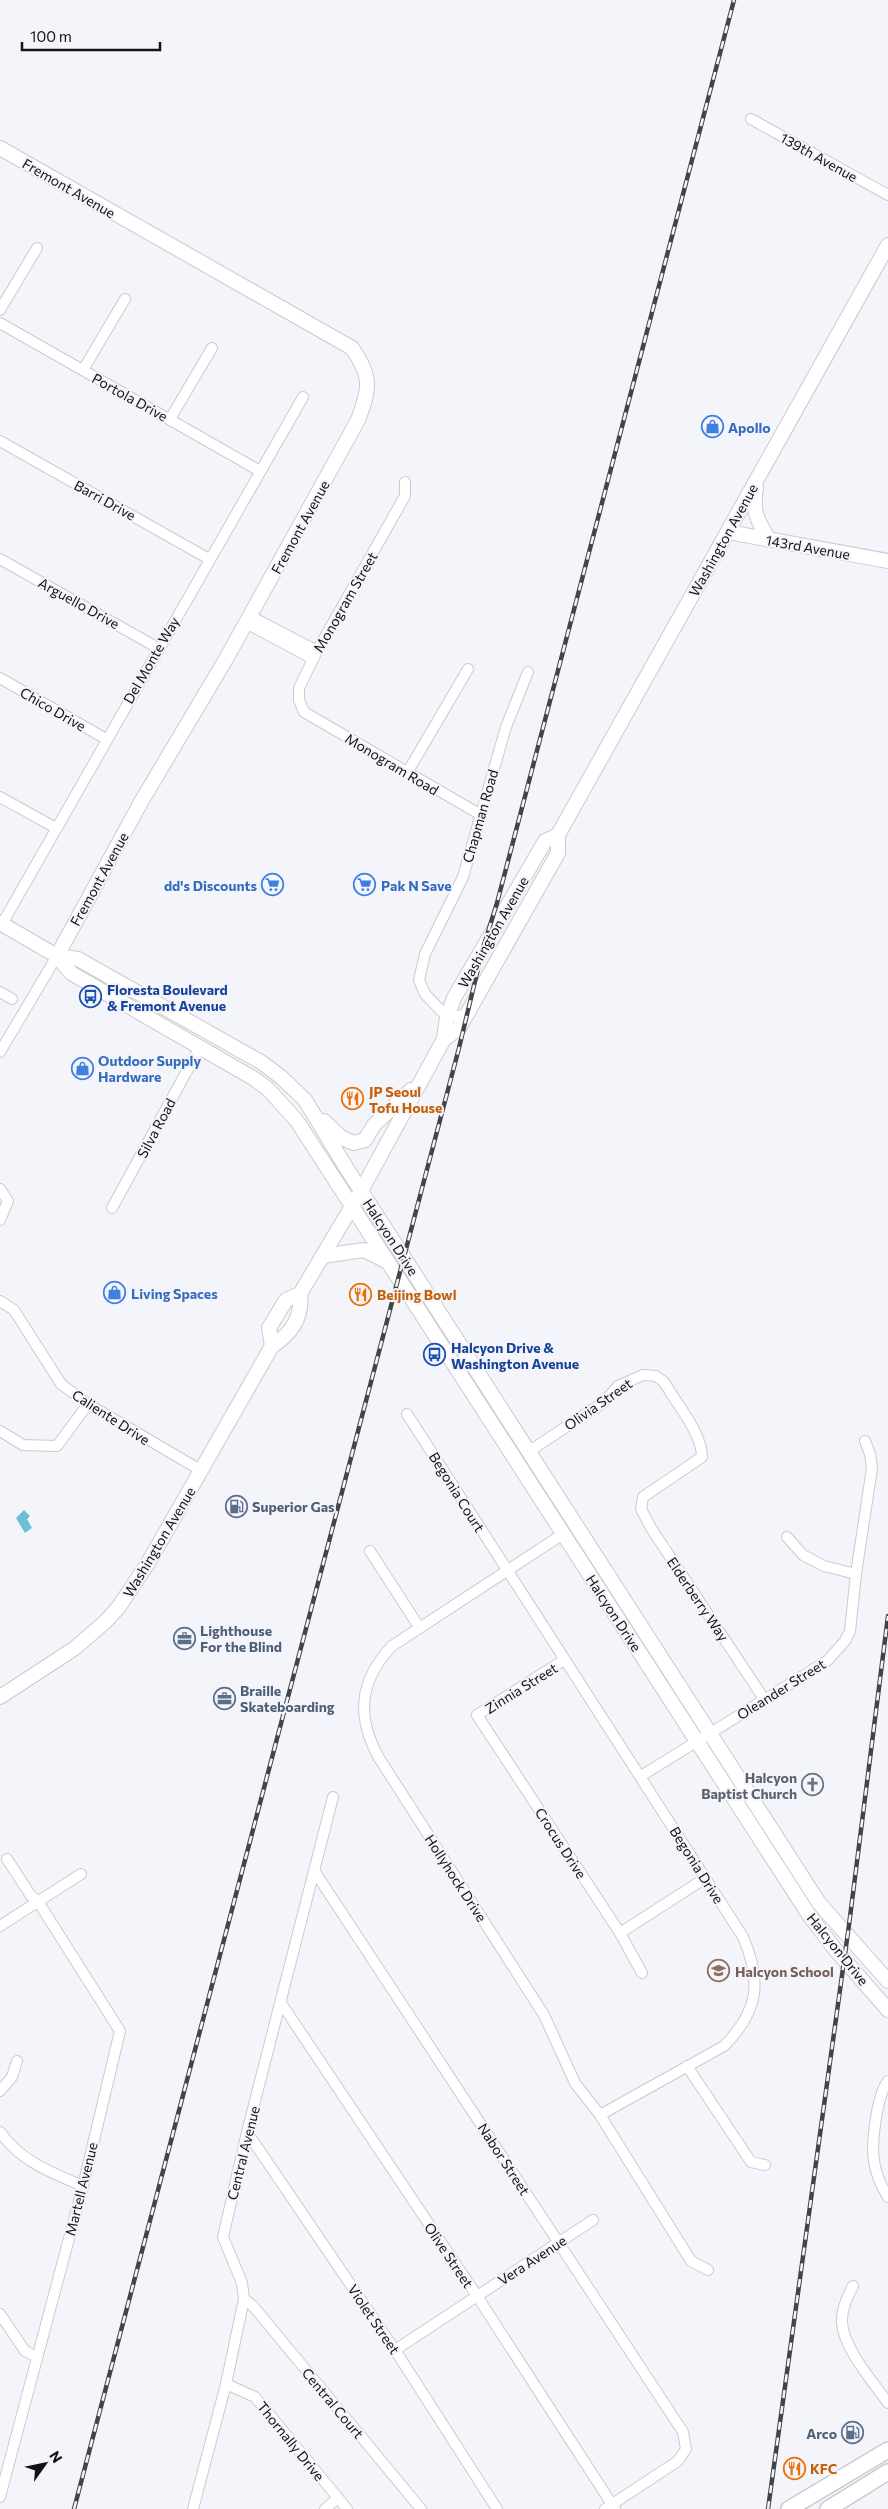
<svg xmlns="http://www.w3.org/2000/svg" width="888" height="2509" font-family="Commissioner,sans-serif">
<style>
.water{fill:#6dbfd4}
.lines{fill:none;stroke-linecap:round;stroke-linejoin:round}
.street-casing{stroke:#cacbd1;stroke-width:12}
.secondary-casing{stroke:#cacbd1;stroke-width:16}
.primary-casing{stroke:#cacbd1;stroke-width:18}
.street{stroke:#fff;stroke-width:10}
.secondary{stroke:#fff;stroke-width:14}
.primary{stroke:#fff;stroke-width:15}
.rail-casing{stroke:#434446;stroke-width:4.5}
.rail{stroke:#f4f5fb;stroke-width:2.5;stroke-dasharray:8;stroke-linecap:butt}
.labels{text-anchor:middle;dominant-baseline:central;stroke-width:4;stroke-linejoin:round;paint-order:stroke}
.street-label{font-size:14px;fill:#131315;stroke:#f4f5fb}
.shop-label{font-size:14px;font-weight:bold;fill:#366cbe;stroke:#f4f5fb;text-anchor:start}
.transit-label{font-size:14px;font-weight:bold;fill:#164399;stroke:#f4f5fb;text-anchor:start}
.food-label{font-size:14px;font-weight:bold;fill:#c56008;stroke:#f4f5fb;text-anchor:start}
.service-label{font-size:14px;font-weight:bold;fill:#4e5e75;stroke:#f4f5fb;text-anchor:start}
.worship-label{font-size:14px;font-weight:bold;fill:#5b616d;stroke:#f4f5fb;text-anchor:end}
.education-label{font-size:14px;font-weight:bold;fill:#785e54;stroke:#f4f5fb;text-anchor:start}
</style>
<rect width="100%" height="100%" fill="#f4f5fb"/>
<polygon class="water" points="24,1510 30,1516 27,1519 32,1528 25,1533 16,1518"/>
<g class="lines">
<defs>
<g id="street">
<polyline points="751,119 888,195"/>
<polyline points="0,310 37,248"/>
<polyline points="0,323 260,471"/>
<polyline points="83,370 125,299"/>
<polyline points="170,419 212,348"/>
<polyline points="0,441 209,559"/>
<polyline points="405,482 405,496 317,651 299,688 299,700 304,712 481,815"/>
<polyline points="0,559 158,648"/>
<polyline points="250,616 317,651"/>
<polyline points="246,623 313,659"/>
<polyline points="0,678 106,739"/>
<polyline points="407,773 468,669"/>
<polyline points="0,797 56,828"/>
<polyline points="2,924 303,397"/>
<polyline points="0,992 12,999"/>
<polyline points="465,1015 447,1017 425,994 419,980 425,954 463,877 506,727 528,672"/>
<polyline points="0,1052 57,956"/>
<polyline points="0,1189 8,1201 0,1220"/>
<polyline points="112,1208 200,1047"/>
<polyline points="0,1301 14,1310 61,1384 88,1404 202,1471"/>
<path d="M 407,1414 L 743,1937 C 762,1981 759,2011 724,2046 L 600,2115"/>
<polyline points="0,1431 23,1445 57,1446 88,1404"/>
<path d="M 528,1452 L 604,1402 L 618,1386 L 643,1375 L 656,1376 L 664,1382 C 676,1403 702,1433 702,1457 L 643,1497 L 641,1509 L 651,1528 L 764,1699"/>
<path d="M 563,1534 L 392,1646 C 359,1681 356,1716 379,1758 L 544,2015 L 575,2083 L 600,2115 L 691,2261 L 708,2270"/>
<polyline points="787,1537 803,1555 824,1566 856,1574"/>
<polyline points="370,1551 419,1627"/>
<polyline points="564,1660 477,1715 620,1933 642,1973"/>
<polyline points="641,1776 827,1661 845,1641 850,1631 856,1574 872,1468 870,1454 865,1441"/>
<polyline points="315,1872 683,2432 686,2449 678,2461 605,2509"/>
<polyline points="0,1926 81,1874"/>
<polyline points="620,1933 704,1879"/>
<polyline points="281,2003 477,2296 615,2509"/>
<polyline points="687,2066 751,2162 765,2165"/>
<path d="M 888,2081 C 877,2095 871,2143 874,2161 C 876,2174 881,2186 888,2197"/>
<polyline points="0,2091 12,2077 17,2061"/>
<path d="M 0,2132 C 22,2162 50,2172 83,2186"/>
<polyline points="247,2132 395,2350 497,2509"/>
<path d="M 853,2286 C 847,2297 841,2310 842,2323 C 844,2349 873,2382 888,2403"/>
<polyline points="244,2299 253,2306 421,2509"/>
<polyline points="0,2314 25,2351 37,2357"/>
<polyline points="395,2350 593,2220"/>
<polyline points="226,2384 255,2397 347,2509"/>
<polyline points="0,2497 83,2186 120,2031 37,1900 31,1896 7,1859"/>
<polyline points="193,2509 226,2384 244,2299 242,2283 223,2237 247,2132 333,1797"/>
<polyline points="325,2509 338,2498"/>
</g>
<g id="secondary">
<path d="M 0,148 L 352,348 C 372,377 370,388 358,420 L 226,659 L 141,802 L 57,956"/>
<path d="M 756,487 C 752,511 757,520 769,540"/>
<polyline points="728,532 888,561"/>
<polyline points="0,923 57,956 71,973 253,1078 268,1089 297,1121 809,1915 834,1948 888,2010"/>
<polyline points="57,956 78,959 261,1062 281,1077 305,1100 347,1169 819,1903 888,1981"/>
<polyline points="444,1039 459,1028 558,853 558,835 888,245"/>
<polyline points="324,1121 342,1138 354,1143 365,1140 374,1125 411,1090"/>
<polyline points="322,1256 364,1250 386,1261"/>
<polyline points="272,1346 269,1328 286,1300 300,1294 361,1191 444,1039 447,1017 454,998 545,841 558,835"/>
<path d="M 0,1697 L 75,1648 L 105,1622 L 118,1608 L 148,1563 L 272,1346 C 291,1334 303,1318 300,1294"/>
</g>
<g id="primary">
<polyline points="789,2509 888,2450"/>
<polyline points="828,2509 888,2472"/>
</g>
</defs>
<use href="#street" class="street-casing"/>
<use href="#secondary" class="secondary-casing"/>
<use href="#primary" class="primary-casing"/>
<use href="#street" class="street"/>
<use href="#secondary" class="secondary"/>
<use href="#primary" class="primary"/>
<defs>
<g id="rail">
<polyline points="74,2509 459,1048 483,948 497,903 734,0"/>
<polyline points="768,2509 849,1925 888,1616"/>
</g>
</defs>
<use href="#rail" class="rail-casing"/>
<use href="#rail" class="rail"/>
</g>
<defs>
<symbol id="shop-ring" viewBox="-11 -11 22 22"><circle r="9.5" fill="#f4f5fb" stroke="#3f7fe0" stroke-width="1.5"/><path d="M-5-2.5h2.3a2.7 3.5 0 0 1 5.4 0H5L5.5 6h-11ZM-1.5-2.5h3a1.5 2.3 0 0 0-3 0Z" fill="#3f7fe0"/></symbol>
<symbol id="supermarket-ring" viewBox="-11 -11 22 22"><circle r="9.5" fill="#f4f5fb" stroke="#3f7fe0" stroke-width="1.5"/><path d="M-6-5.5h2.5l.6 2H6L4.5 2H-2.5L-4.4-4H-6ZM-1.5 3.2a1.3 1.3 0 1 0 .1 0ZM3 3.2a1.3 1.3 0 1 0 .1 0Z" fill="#3f7fe0"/></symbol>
<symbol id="bus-ring" viewBox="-11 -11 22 22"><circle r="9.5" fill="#f4f5fb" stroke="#1a4fb4" stroke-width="1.5"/><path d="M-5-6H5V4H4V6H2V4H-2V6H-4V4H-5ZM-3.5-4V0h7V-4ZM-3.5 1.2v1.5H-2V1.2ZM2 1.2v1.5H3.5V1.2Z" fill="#1a4fb4"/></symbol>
<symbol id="restaurant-ring" viewBox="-11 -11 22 22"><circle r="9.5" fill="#f4f5fb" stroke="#e8710a" stroke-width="1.5"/><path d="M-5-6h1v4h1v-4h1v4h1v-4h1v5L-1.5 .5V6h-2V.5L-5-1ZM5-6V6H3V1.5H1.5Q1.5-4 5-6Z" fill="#e8710a"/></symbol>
<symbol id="fuel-ring" viewBox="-11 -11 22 22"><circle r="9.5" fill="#f4f5fb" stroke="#5c6f8a" stroke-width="1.5"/><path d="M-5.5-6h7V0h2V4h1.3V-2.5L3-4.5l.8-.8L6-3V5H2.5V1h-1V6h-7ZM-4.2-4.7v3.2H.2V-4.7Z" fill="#5c6f8a"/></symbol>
<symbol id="office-ring" viewBox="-11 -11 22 22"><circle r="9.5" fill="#f4f5fb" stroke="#5c6f8a" stroke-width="1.5"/><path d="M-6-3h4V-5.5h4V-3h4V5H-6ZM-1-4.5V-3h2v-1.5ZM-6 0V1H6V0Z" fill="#5c6f8a"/></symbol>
<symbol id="church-ring" viewBox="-11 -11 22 22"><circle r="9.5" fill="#f4f5fb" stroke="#6b7280" stroke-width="1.5"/><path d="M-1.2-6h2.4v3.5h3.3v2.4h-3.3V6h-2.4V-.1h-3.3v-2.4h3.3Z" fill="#6b7280"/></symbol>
<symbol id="school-ring" viewBox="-11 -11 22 22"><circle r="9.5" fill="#f4f5fb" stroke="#8d6e63" stroke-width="1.5"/><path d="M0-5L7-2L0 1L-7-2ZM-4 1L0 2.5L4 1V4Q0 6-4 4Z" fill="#8d6e63"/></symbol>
</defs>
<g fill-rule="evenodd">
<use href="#shop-ring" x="700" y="414" width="25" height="25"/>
<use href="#supermarket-ring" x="260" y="872" width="25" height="25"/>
<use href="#supermarket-ring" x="352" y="872" width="25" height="25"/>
<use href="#bus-ring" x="78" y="984" width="25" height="25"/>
<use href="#shop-ring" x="70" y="1056" width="25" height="25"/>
<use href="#restaurant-ring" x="340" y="1086" width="25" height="25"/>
<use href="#shop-ring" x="102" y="1280" width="25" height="25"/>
<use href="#restaurant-ring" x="348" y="1282" width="25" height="25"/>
<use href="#bus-ring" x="422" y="1342" width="25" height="25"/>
<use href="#fuel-ring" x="224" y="1494" width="25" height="25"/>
<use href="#office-ring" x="172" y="1626" width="25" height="25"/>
<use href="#office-ring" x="212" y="1686" width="25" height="25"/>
<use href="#church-ring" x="800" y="1772" width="25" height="25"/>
<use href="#school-ring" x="706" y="1958" width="25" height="25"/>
<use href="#fuel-ring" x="840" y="2420" width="25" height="25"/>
<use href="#restaurant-ring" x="782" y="2456" width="25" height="25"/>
</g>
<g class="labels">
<g class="street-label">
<text transform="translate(819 157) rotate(29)">139th Avenue</text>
<text transform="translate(69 188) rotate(30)">Fremont Avenue</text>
<text transform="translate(130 397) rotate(29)">Portola Drive</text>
<text transform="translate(105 500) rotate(29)">Barri Drive</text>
<text transform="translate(300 527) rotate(-61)">Fremont Avenue</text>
<text transform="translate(723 540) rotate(-61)">Washington Avenue</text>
<text transform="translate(808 547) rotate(10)">143rd Avenue</text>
<text transform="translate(345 602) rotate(-60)">Monogram Street</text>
<text transform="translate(79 603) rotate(29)">Arguello Drive</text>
<text transform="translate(151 660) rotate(-60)">Del Monte Way</text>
<text transform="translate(53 709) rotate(30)">Chico Drive</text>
<text transform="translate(392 764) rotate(31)">Monogram Road</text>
<text transform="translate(480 816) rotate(-74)">Chapman Road</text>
<text transform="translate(99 879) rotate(-61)">Fremont Avenue</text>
<text transform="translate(493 932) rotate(-60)">Washington Avenue</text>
<text transform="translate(156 1128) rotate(-62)">Silva Road</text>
<text transform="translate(391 1237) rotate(57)">Halcyon Drive</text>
<text transform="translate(598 1404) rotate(-35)">Olivia Street</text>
<text transform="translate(111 1417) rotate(33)">Caliente Drive</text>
<text transform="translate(457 1492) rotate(58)">Begonia Court</text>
<text transform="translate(159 1542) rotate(-59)">Washington Avenue</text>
<text transform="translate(698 1599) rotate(56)">Elderberry Way</text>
<text transform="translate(614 1613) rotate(57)">Halcyon Drive</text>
<text transform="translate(521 1688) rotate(-32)">Zinnia Street</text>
<text transform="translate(781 1689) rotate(-32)">Oleander Street</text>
<text transform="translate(561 1843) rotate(57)">Crocus Drive</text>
<text transform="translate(697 1865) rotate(58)">Begonia Drive</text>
<text transform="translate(456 1878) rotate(57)">Hollyhock Drive</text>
<text transform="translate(838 1949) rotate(51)">Halcyon Drive</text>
<text transform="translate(243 2153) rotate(-76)">Central Avenue</text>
<text transform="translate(504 2159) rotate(57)">Nabor Street</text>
<text transform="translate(81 2189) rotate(-76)">Martell Avenue</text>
<text transform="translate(449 2255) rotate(56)">Olive Street</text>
<text transform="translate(532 2260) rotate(-33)">Vera Avenue</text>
<text transform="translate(374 2319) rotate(56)">Violet Street</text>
<text transform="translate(333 2403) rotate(50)">Central Court</text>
<text transform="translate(291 2441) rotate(51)">Thornally Drive</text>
</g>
<g class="shop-label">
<text x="728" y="427">Apollo</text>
<text x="257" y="885" text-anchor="end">dd's Discounts</text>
<text x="381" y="885">Pak N Save</text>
<text x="98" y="1060">Outdoor Supply<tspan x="98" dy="16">Hardware</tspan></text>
<text x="131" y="1293">Living Spaces</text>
</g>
<g class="transit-label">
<text x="107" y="989">Floresta Boulevard<tspan x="107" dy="16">&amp; Fremont Avenue</tspan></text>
<text x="451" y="1347">Halcyon Drive &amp;<tspan x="451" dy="16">Washington Avenue</tspan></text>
</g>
<g class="food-label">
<text x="369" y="1091">JP Seoul<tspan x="369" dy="16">Tofu House</tspan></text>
<text x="377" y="1294">Beijing Bowl</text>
<text x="810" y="2468">KFC</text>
</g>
<g class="service-label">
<text x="252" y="1506">Superior Gas</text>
<text x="200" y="1630">Lighthouse<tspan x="200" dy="16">For the Blind</tspan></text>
<text x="240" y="1690">Braille<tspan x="240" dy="16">Skateboarding</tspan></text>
<text x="837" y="2433" text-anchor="end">Arco</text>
</g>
<g class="worship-label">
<text x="797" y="1777">Halcyon<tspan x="797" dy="16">Baptist Church</tspan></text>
</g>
<g class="education-label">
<text x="735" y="1971">Halcyon School</text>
</g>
</g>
<g transform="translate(45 2464) rotate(57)" stroke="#f4f5fb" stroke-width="4" paint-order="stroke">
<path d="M0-4L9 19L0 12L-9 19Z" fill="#131315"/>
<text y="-8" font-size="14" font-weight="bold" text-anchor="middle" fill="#131315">N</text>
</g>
<path d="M22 42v8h138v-8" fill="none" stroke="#131315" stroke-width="2.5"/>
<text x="30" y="42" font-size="15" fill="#131315" stroke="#f4f5fb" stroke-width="4" paint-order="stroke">100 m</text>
</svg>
